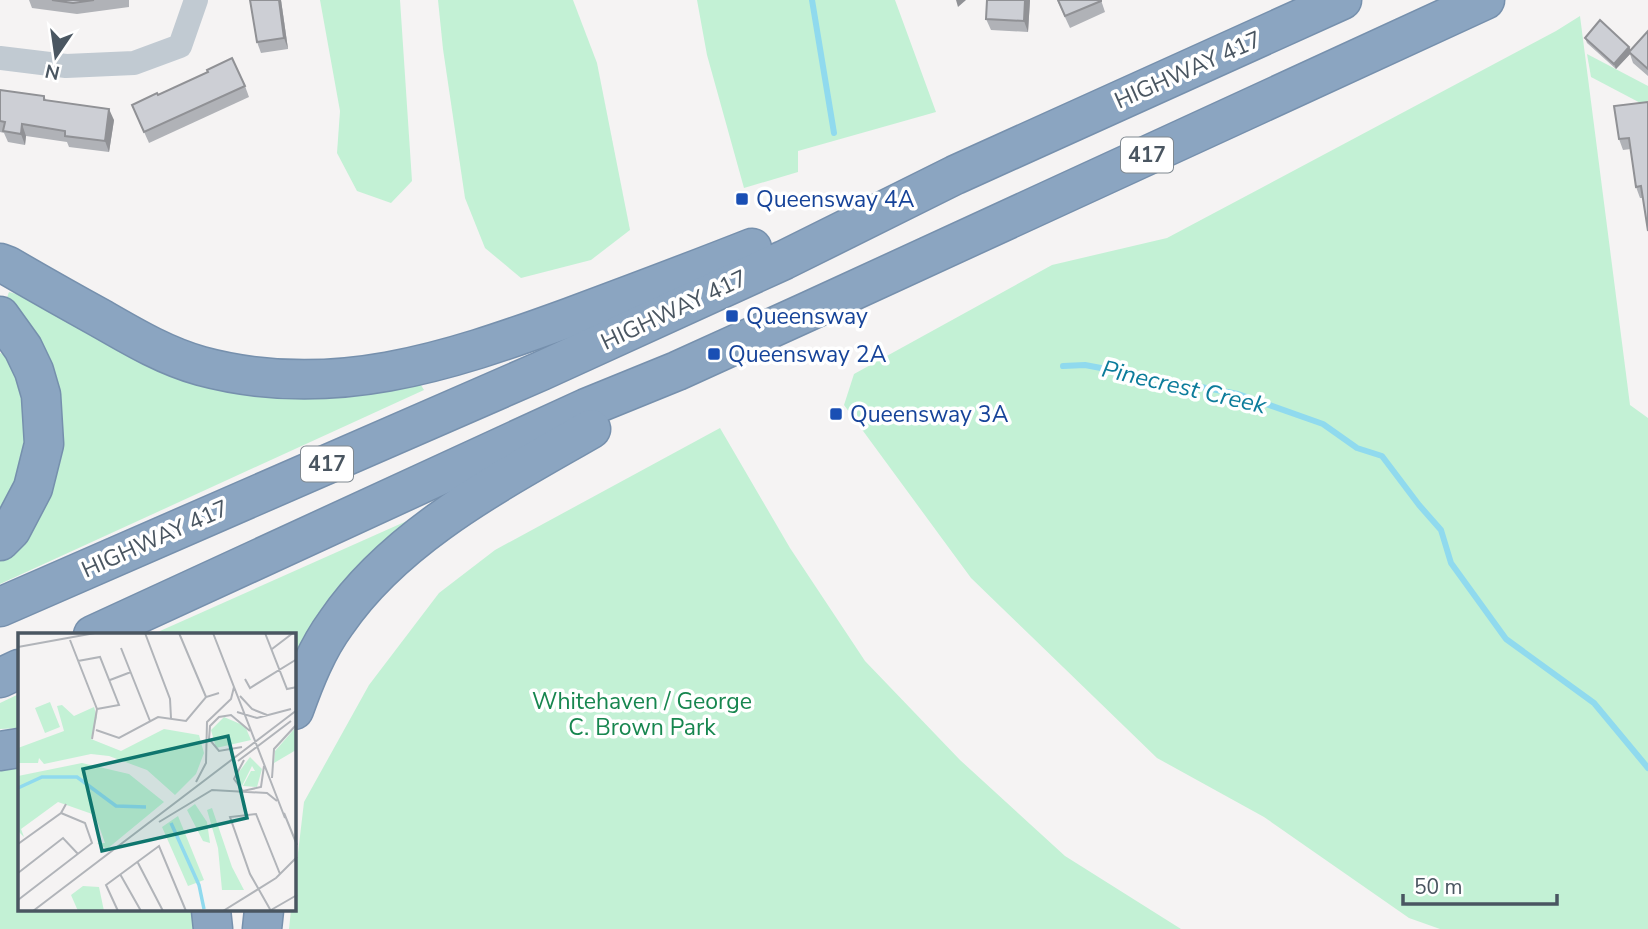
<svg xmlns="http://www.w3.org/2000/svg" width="1648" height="929" font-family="'Nunito Sans',sans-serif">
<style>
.green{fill:#c3f1d5}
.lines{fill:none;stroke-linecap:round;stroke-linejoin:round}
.stream{stroke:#90daee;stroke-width:6}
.highway-casing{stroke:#7690ad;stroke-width:41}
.street{stroke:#c1cad2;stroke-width:24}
.highway{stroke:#8ba5c1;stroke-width:38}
.wall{fill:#b0b2b7}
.shaded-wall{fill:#909195}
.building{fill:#cdcfd5;stroke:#909195;stroke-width:2}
.transit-dot{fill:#1a4fb4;stroke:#fff;stroke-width:2.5}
.labels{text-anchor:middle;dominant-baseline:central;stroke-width:7;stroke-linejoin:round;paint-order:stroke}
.shield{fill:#fff;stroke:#808990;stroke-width:2}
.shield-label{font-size:21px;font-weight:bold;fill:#4a5661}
.street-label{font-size:23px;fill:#4a5661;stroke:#fff}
.transit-label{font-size:23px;fill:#164399;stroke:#fff;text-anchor:start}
.park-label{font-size:23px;fill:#17864f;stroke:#fff}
.water-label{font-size:24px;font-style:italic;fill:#0c7c9b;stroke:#fff}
.inset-river{fill:none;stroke:#90daee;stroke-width:3.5}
.inset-road{fill:none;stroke:#b1b4b9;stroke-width:2}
.view{fill:#0f766e;fill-opacity:0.15;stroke:#0f766e;stroke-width:3.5}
.inset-edge{fill:none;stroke:#4a5661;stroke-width:3.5}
</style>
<rect width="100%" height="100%" fill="#f5f3f3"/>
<g class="green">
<polygon points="320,0 400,0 412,181 391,203 357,191 337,153 340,111"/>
<polygon points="438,0 573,0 597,63 630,230 591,260 521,278 485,248 465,198 443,49"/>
<polygon points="697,0 895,0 936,112 798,151 798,172 744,188 707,55"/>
<polygon points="1580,16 1630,405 1648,418 1648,929 1440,929 1409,918 1264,817 1157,758 971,578 844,405 854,374 1052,265 1167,238 1556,31"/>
<polygon points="1587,54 1648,86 1648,107 1591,77"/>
<polygon points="9,292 24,296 277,392 344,398 386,391 419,382 424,390 0,584 0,556 44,494 4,306"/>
<polygon points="0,353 4,354 19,378 28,428 19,474 0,511"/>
<polygon points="720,428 790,548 865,661 960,760 1065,856 1181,929 289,929 291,910 294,910 294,887 304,802 369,685 439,593 495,550"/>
<polygon points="409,520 417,524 294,670 294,635 151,635"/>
<polygon points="19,694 19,728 0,729 0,703"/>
<polygon points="19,761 19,910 194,910 195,929 0,929 0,765"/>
</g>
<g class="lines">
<g class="stream">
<polyline points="812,0 834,133"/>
<polyline points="1063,366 1085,365 1238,394 1323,424 1357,448 1382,456 1419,505 1441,530 1451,563 1506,639 1594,703 1648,768"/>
</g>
<defs>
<g id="highway">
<path d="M 0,263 L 8,266 C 39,284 69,301 100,318 C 133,337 165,356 201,366 C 331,401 447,362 568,318 C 630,295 691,272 752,248"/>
<polyline points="0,316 23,348 34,371 41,395 44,444 33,488 11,530 0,541"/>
<polyline points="0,607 541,371 784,260 955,175 1342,0"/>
<polyline points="93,635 586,408 677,371 809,311 1485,0"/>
<polyline points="0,678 19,669"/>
<path d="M 294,710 C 305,679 317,649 336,623 C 396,535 501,481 591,429"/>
<polyline points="0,751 19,748"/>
<polyline points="211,910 213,929"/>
<polyline points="262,929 264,910"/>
</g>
</defs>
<use href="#highway" class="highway-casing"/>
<polyline class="street" points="0,58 66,66 134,63 180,46 196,0"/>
<use href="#highway" class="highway"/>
</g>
<g class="wall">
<polygon points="29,0 129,0 129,7 77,14 32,8"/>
<polygon points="281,0 288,49 261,53 257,42"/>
<polygon points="987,0 1030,0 1028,32 991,30 986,19"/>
<polygon points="1057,0 1101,0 1105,12 1070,28"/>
<polygon points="1648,31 1648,76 1633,63 1630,54 1616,69 1587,43 1585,38 1629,47 1631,50"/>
<polygon points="245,86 249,97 149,143 132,105 158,95"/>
<polygon points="0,90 44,96 46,100 114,120 109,152 69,147 67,142 26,136 25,145 8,142 4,133 0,132"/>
<polygon points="1648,102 1643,198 1640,198 1636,187 1631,149 1623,150 1619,139"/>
</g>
<g class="shaded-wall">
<polygon points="279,0 281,0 288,49 284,38"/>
<polygon points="956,0 966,0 958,7"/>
<polygon points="1025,0 1030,0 1028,32 1024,21"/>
<polygon points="1629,47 1632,52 1616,69 1614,64"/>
<polygon points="109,109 114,120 109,152 105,141"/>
<polygon points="22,124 26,136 25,145 21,134"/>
</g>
<g class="building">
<polygon points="52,0 94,0 73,3"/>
<polygon points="250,0 279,0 284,38 257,42"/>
<polygon points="987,0 1025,0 1024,21 986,19"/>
<polygon points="1058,0 1101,0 1101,1 1065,16"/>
<polygon points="1600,20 1629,47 1614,64 1585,38"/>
<polygon points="1648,31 1648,69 1629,52"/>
<polygon points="232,58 245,86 144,132 132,105 157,93 158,95 208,72 207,70"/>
<polygon points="0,90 44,96 44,100 109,109 105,141 65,136 65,131 22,124 21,134 3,131 5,122 0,121"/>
<polygon points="1648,102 1648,231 1641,186 1636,187 1629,138 1619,139 1614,106"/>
</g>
<g class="transit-dot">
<rect x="735" y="192" width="14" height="14" rx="3.5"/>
<rect x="725" y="309" width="14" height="14" rx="3.5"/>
<rect x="707" y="347" width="14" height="14" rx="3.5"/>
<rect x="829" y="407" width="14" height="14" rx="3.5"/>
</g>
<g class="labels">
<g class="shield">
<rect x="1121" y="137.5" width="52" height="35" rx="5"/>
<rect x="301" y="446.5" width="52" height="35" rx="5"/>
</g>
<g class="shield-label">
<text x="1147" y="155">417</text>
<text x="327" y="464">417</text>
</g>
<g class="street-label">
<text transform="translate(1188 70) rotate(-24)">HIGHWAY 417</text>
<text transform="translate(674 310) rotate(-25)">HIGHWAY 417</text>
<text transform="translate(155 539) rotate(-24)">HIGHWAY 417</text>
</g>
<g class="transit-label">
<text x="756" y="199">Queensway 4A</text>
<text x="746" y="316">Queensway</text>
<text x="728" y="354">Queensway 2A</text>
<text x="850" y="414">Queensway 3A</text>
</g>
<g class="park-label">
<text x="642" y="701">Whitehaven / George<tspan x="642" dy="26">C. Brown Park</tspan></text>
</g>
<g class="water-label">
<text transform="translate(1184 387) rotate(13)">Pinecrest Creek</text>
</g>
</g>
<g transform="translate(18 633)">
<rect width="278" height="278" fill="#f5f3f3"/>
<path d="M 32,69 L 42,94 L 27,100 L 17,75 ZM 44,72 L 56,83 L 76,74 L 79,84 L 73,106 L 103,118 L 146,96 L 181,102 L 186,120 L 178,141 L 157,162 L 129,137 L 91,123 L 73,121 L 26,131 L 21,125 L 20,130 L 0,130 L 0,115 L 46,98 L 39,73 ZM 206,84 L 227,93 L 233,107 L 198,115 L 193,97 ZM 278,94 L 278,117 L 256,130 L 257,118 ZM 232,124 L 244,136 L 239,154 L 225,153 L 233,138 L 237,138 L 234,133 L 224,153 L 218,143 ZM 64,130 L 111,141 L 146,169 L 89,216 L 79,210 L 87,210 L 77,182 L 40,169 L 3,196 L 6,204 L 0,198 L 0,143 ZM 177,171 L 189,189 L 192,210 L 185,208 L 169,177 ZM 194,175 L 214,234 L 226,257 L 204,257 L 200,215 L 189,177 ZM 160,183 L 186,247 L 170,253 L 144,194 ZM 65,253 L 81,254 L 86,278 L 60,278 L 53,262 Z" fill="#c3f1d5"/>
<path class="inset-river" d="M 0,155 L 24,144 L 59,144 L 98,173 L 128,174M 153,190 L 181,252 L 186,276"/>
<path class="inset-road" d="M 127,0 L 152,66 L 153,85M 161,0 L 188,64M 195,0 L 267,185M 247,0 L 269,56 L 279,54M 52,7 L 79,76 L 74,106M 0,14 L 77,0M 103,15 L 132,88M 254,16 L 275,0M 60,28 L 82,24 L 101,72 L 79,76M 227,46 L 232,55 L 279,26M 92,47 L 113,39M 222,63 L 234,76 L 249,82M 219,79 L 239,85 L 273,76M 78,97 L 101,105 L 140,84 L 168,88 L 188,64 L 201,60M 224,114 L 201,118 L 191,106 L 192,93 L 201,84 L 213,82 L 232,98M 226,127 L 216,146 L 225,158 L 243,154 L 246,133M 220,128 L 273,88M 254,145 L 256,116 L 279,91M 178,149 L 188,130 L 189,89 L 213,66 L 216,54M 266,180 L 279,212M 141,189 L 194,157 L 249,160 L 259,168M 0,211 L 43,180 L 48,171M 119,228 L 145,278M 0,240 L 45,205 L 60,221M 102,241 L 123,278M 0,267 L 74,210 L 67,190 L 43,180M 253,277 L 279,262M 15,278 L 279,77M 100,278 L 88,252 L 141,213 L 168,278M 205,278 L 258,245 L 279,224M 253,278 L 232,241 L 212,184 L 238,181 L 262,241"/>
<path class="view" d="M 210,103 L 229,185 L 84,218 L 65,136 Z"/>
<rect width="278" height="278" class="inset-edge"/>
</g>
<g transform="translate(56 56) rotate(193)" stroke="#ffffff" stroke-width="5" paint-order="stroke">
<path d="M0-5L12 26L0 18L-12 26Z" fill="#4a5661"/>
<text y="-10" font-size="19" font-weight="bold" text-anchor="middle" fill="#4a5661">N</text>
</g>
<path d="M1403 894v10h154v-10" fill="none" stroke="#4a5661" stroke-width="3.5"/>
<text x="1414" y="894" font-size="21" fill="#4a5661" stroke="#ffffff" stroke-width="5" paint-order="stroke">50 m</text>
</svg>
